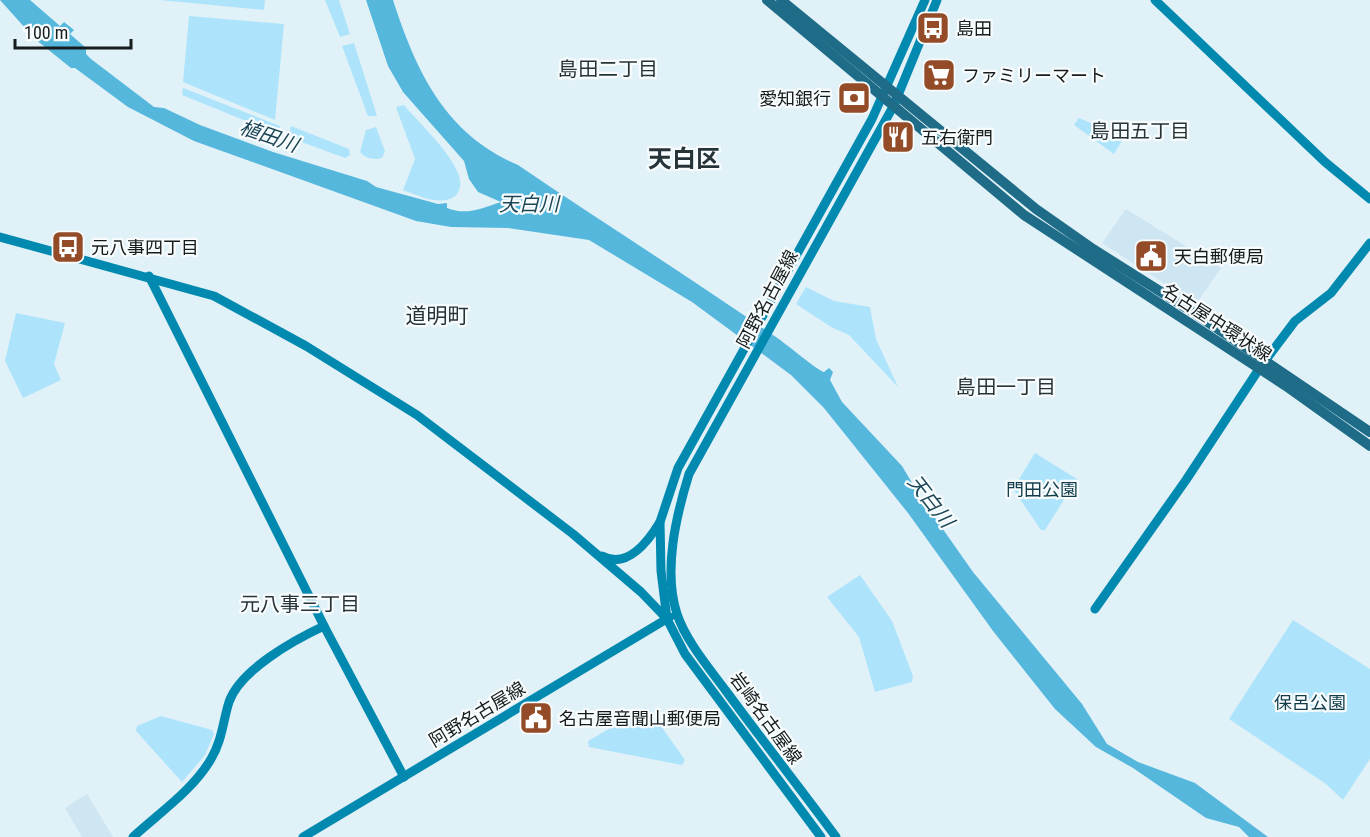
<svg xmlns="http://www.w3.org/2000/svg" width="1370" height="837" font-family="'Roboto Condensed','Noto Sans JP',sans-serif">
<style>
.built{fill:#cee6f1}
.green{fill:#ade4fc}
.water{fill:#56b7dd}
.lines{fill:none;stroke-linecap:round;stroke-linejoin:round}
.secondary{stroke:#0189af;stroke-width:9}
.primary{stroke:#1e6c87;stroke-width:10}
.labels{text-anchor:middle;dominant-baseline:central;stroke-width:4.5;stroke-linejoin:round;paint-order:stroke}
.poi-label{font-size:18px;fill:#161c1e;stroke:#f8fcfd;text-anchor:start}
.street-label{font-size:18px;fill:#161c1e;stroke:#f8fcfd}
.park-label{font-size:18px;fill:#103c4c;stroke:#f8fcfd}
.neighbourhood-label{font-size:20px;fill:#263339;stroke:#f8fcfd}
.water-label{font-size:20px;font-style:italic;fill:#1d4757;stroke:#f8fcfd}
.quarter-label{font-size:21px;fill:#263339;stroke:#f8fcfd}
.district-label{font-size:24px;font-weight:bold;fill:#263339;stroke:#f8fcfd}
</style>
<rect width="100%" height="100%" fill="#e0f1f8"/>
<g class="built">
<polygon points="1126,209 1221,268 1196,304 1102,243"/>
<polygon points="87,794 113,837 82,837 65,808"/>
</g>
<g class="green">
<polygon points="160,0 265,0 264,10"/>
<polygon points="325,0 339,0 350,34 340,37"/>
<polygon points="189,16 284,24 275,120 183,82"/>
<polygon points="354,43 377,116 368,116 342,46"/>
<polygon points="183,88 280,126 278,134 182,95"/>
<path d="M 404,105 C 417,122 477,174 456,195 C 443,208 417,195 403,190 L 415,159 L 396,107 Z"/>
<polygon points="1079,118 1124,137 1114,154 1074,125"/>
<polygon points="291,126 349,149 350,155 345,158 288,137"/>
<path d="M 376,127 L 385,151 L 382,158 C 374,160 366,159 360,152 L 366,130 Z"/>
<polygon points="806,287 834,301 870,307 876,339 898,387 849,335 831,327 796,304"/>
<polygon points="16,313 65,323 54,364 61,380 23,398 5,361"/>
<polygon points="1035,453 1077,479 1045,530 1041,530 1013,489"/>
<polygon points="860,575 892,621 913,676 912,682 875,692 859,637 827,597"/>
<polygon points="1293,620 1370,669 1370,759 1343,800 1326,784 1229,719"/>
<polygon points="645,708 649,709 685,760 682,765 589,747 588,741"/>
<polygon points="161,716 212,730 214,734 205,755 182,782 136,731 137,726"/>
</g>
<path class="water" d="M 0,0 L 30,0 L 60,26 L 64,22 L 74,30 L 70,34 L 86,48 L 86,54 L 91,59 L 154,107 L 164,108 L 200,125 L 273,152 L 367,181 L 376,187 L 438,204 L 447,203 L 447,208 C 466,216 483,208 501,202 L 478,192 L 469,179 L 464,161 L 403,92 L 388,66 L 366,0 L 393,0 C 416,71 445,134 518,165 C 602,222 689,277 773,335 C 783,341 818,371 824,372 L 829,368 L 833,372 L 830,380 L 842,402 L 902,466 L 921,498 L 973,572 L 1082,704 L 1107,744 L 1138,762 L 1195,783 L 1268,837 L 1249,837 L 1239,827 L 1206,818 L 1133,768 L 1096,747 L 1055,709 L 993,631 L 908,513 L 824,408 L 791,375 L 692,302 L 589,240 L 508,228 L 451,227 L 416,221 L 194,141 L 128,107 L 75,68 L 71,68 L 35,39 Z"/>
<g class="lines">
<g class="secondary">
<polyline points="1155,0 1325,162 1370,199"/>
<polyline points="0,237 214,296 306,346 417,415 573,534 641,592 667,619 685,654 821,837"/>
<polyline points="149,276 324,626 404,777"/>
<path d="M 602,556 C 628,570 649,540 660,522"/>
<polyline points="1095,609 1186,480 1259,369 1295,321 1331,293 1370,243"/>
<polyline points="667,619 661,571 660,522 678,468 872,119 925,0"/>
<path d="M 133,837 C 159,813 193,790 211,759 C 222,741 223,721 229,702 C 240,670 294,640 324,626"/>
<polyline points="303,837 670,617"/>
<path d="M 836,837 C 800,788 762,740 726,691 C 709,668 686,641 677,614 C 663,571 676,516 689,474 L 894,105 L 937,0"/>
</g>
<g class="primary">
<polyline points="767,0 1024,215 1286,386 1370,446"/>
<polyline points="781,0 1036,209 1093,249 1196,314 1370,432"/>
</g>
</g>
<defs>
<symbol id="bus-square" viewBox="-11 -11 22 22"><rect x="-9" y="-9" width="18" height="18" rx="4" fill="#934c27" stroke="#f8fcfd"/><path d="M-5-6H5V4H4V6H2V4H-2V6H-4V4H-5ZM-3.5-4V0h7V-4ZM-3.5 1.2v1.5H-2V1.2ZM2 1.2v1.5H3.5V1.2Z" fill="#fff"/></symbol>
<symbol id="supermarket-square" viewBox="-11 -11 22 22"><rect x="-9" y="-9" width="18" height="18" rx="4" fill="#934c27" stroke="#f8fcfd"/><path d="M-6-5.5h2.5l.6 2H6L4.5 2H-2.5L-4.4-4H-6ZM-1.5 3.2a1.3 1.3 0 1 0 .1 0ZM3 3.2a1.3 1.3 0 1 0 .1 0Z" fill="#fff"/></symbol>
<symbol id="bank-square" viewBox="-11 -11 22 22"><rect x="-9" y="-9" width="18" height="18" rx="4" fill="#934c27" stroke="#f8fcfd"/><path d="M-6-4H6V4H-6ZM0-2.3a2.3 2.3 0 1 0 0 4.6a2.3 2.3 0 1 0 0-4.6Z" fill="#fff"/></symbol>
<symbol id="restaurant-square" viewBox="-11 -11 22 22"><rect x="-9" y="-9" width="18" height="18" rx="4" fill="#934c27" stroke="#f8fcfd"/><path d="M-5-6h1v4h1v-4h1v4h1v-4h1v5L-1.5 .5V6h-2V.5L-5-1ZM5-6V6H3V1.5H1.5Q1.5-4 5-6Z" fill="#fff"/></symbol>
<symbol id="civic-square" viewBox="-11 -11 22 22"><rect x="-9" y="-9" width="18" height="18" rx="4" fill="#934c27" stroke="#f8fcfd"/><path d="M-.6-6.5H3V-4.5H.6V-3L4-1V1h2V6H-6V1h2V-1L-.6-3ZM-1.2 2.5V6h2.4V2.5Z" fill="#fff"/></symbol>
</defs>
<g fill-rule="evenodd">
<use href="#bus-square" x="914" y="9" width="38" height="38"/>
<use href="#supermarket-square" x="920" y="56" width="38" height="38"/>
<use href="#bank-square" x="835" y="79" width="38" height="38"/>
<use href="#restaurant-square" x="879" y="118" width="38" height="38"/>
<use href="#bus-square" x="49" y="228" width="38" height="38"/>
<use href="#civic-square" x="1132" y="237" width="38" height="38"/>
<use href="#civic-square" x="517" y="699" width="38" height="38"/>
</g>
<g class="labels">
<g class="poi-label">
<text x="956" y="28">島田</text>
<text x="962" y="75">ファミリーマート</text>
<text x="831" y="98" text-anchor="end">愛知銀行</text>
<text x="921" y="137">五右衛門</text>
<text x="91" y="247">元八事四丁目</text>
<text x="1174" y="256">天白郵便局</text>
<text x="559" y="718">名古屋音聞山郵便局</text>
</g>
<g class="street-label">
<text transform="translate(767 299) rotate(-62)">阿野名古屋線</text>
<text transform="translate(1217 322) rotate(33)">名古屋中環状線</text>
<text transform="translate(477 714) rotate(-31)">阿野名古屋線</text>
<text transform="translate(766 718) rotate(54)">岩崎名古屋線</text>
</g>
<g class="park-label">
<text x="1042" y="489">門田公園</text>
<text x="1310" y="702">保呂公園</text>
</g>
<g class="neighbourhood-label">
<text x="608" y="69">島田二丁目</text>
<text x="1140" y="131">島田五丁目</text>
<text x="1006" y="387">島田一丁目</text>
<text x="300" y="604">元八事三丁目</text>
</g>
<g class="water-label">
<text transform="translate(269 136) rotate(19)">植田川</text>
<text x="529" y="204">天白川</text>
<text transform="translate(931 501) rotate(52)">天白川</text>
</g>
<g class="quarter-label">
<text x="437" y="316">道明町</text>
</g>
<g class="district-label">
<text x="684" y="159">天白区</text>
</g>
</g>
<path d="M15 39v9h116v-9" fill="none" stroke="#161c1e" stroke-width="3"/>
<text x="24" y="39" font-size="18" fill="#161c1e" stroke="#f8fcfd" stroke-width="4.5" paint-order="stroke">100 m</text>
</svg>
